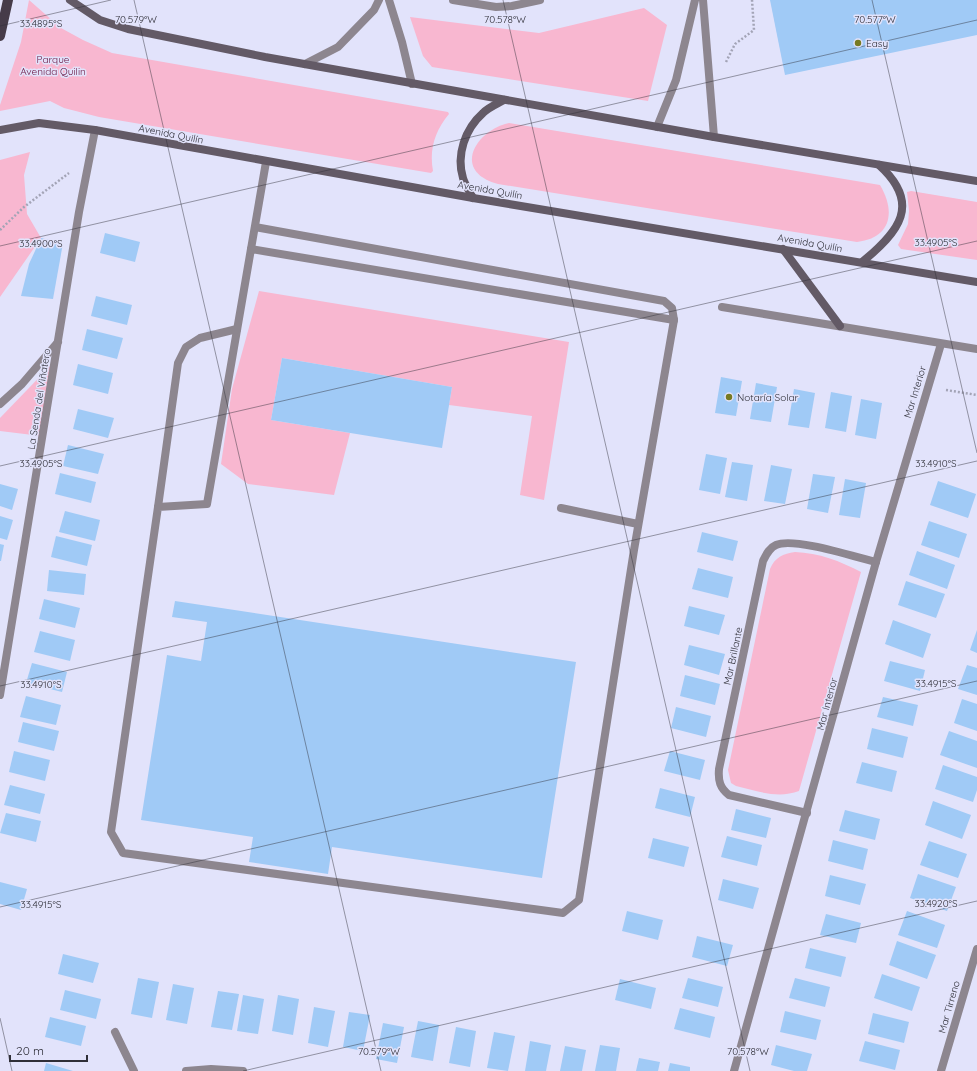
<svg xmlns="http://www.w3.org/2000/svg" width="977" height="1071" font-family="Quicksand,sans-serif">
<style>
.green{fill:#f8b7d0}
.building{fill:#a0caf6}
.lines{fill:none;stroke-linecap:round;stroke-linejoin:round}
.path{stroke:#a3a4b6;stroke-width:2.5;stroke-dasharray:2 2;stroke-linecap:butt}
.lane{stroke:#8d868f;stroke-width:8}
.street{stroke:#8d868f;stroke-width:8}
.secondary{stroke:#635a66;stroke-width:8}
.primary{stroke:#463b49;stroke-width:10}
.ticks{fill:none;stroke:#2f2f38;stroke-width:1;stroke-opacity:0.45}
.poi-dot{fill:#767a22;stroke:#e2e3fb;stroke-width:1.5}
.labels{text-anchor:middle;dominant-baseline:central;stroke-width:3;stroke-linejoin:round;paint-order:stroke}
.poi-label{font-size:10px;fill:#2f2f38;stroke:#e2e3fb;text-anchor:start}
.park-label{font-size:10px;fill:#691340;stroke:#e2e3fb}
.street-label{font-size:10px;fill:#2f2f38;stroke:#e2e3fb}
.ticks-label{font-size:10px;text-anchor:middle;fill:#2f2f38;stroke:#e2e3fb;stroke-width:3;stroke-linejoin:round;paint-order:stroke}
</style>
<rect width="100%" height="100%" fill="#e2e3fb"/>
<g class="green">
<path d="M 29,0 L 61,28 L 83,40 L 112,53 L 448,112 L 449,114 C 435,131 429,149 433,171 L 431,173 L 99,117 L 64,108 L 50,101 L 0,111 L 0,105 L 21,42 Z"/>
<polygon points="644,8 667,25 648,101 432,67 423,56 410,17 539,33"/>
<path d="M 509,123 L 880,185 C 896,212 891,238 857,242 L 498,184 C 452,172 474,131 509,123 Z"/>
<polygon points="30,152 24,175 27,214 41,238 0,297 0,160"/>
<polygon points="911,191 977,202 977,260 901,249 898,245 908,224 909,211 907,192"/>
<polygon points="259,291 569,342 544,500 520,495 532,416 449,405 452,387 282,358 271,420 350,433 334,495 248,484 221,464 232,389"/>
<polygon points="54,362 41,436 0,431 0,418"/>
<path d="M 795,552 C 819,553 840,561 861,572 L 799,791 C 778,799 757,791 736,786 L 731,783 L 728,770 L 770,569 C 775,557 783,554 795,552 Z"/>
</g>
<g class="building">
<polygon points="770,0 977,0 977,35 785,75"/>
<polygon points="105,233 140,242 135,262 100,253"/>
<polygon points="41,238 63,243 53,299 21,296 29,264"/>
<polygon points="96,296 132,305 127,325 91,316"/>
<polygon points="87,329 123,338 117,359 82,350"/>
<polygon points="282,358 452,387 442,448 271,420"/>
<polygon points="78,364 113,373 108,394 73,385"/>
<polygon points="721,377 742,381 736,416 715,413"/>
<polygon points="756,383 777,387 771,422 750,419"/>
<polygon points="794,389 815,393 809,428 788,425"/>
<polygon points="831,392 852,396 846,432 825,428"/>
<polygon points="861,399 882,403 876,439 855,435"/>
<polygon points="78,409 114,418 108,438 73,429"/>
<polygon points="68,445 104,454 98,474 63,466"/>
<polygon points="706,454 727,458 720,494 699,490"/>
<polygon points="732,462 753,465 747,501 725,497"/>
<polygon points="771,465 792,469 785,504 764,501"/>
<polygon points="60,473 96,482 91,503 55,494"/>
<polygon points="813,474 835,477 828,513 807,509"/>
<polygon points="845,479 866,483 860,518 839,515"/>
<polygon points="938,481 976,494 968,518 930,505"/>
<polygon points="0,484 18,489 12,510 0,506"/>
<polygon points="65,511 100,520 95,541 59,532"/>
<polygon points="0,516 13,520 7,540 0,538"/>
<polygon points="929,521 967,534 959,558 921,545"/>
<polygon points="702,532 738,541 733,561 697,552"/>
<polygon points="56,536 92,545 87,566 51,557"/>
<polygon points="0,544 4,545 1,561 0,561"/>
<polygon points="917,551 955,565 947,589 909,575"/>
<polygon points="698,568 733,577 728,598 692,589"/>
<polygon points="49,570 86,574 84,595 47,591"/>
<polygon points="906,581 945,594 936,618 898,605"/>
<polygon points="44,599 80,608 75,628 39,619"/>
<polygon points="175,601 576,662 542,878 332,847 328,874 249,862 253,837 141,820 167,655 201,661 207,622 172,617"/>
<polygon points="689,606 725,615 719,635 684,626"/>
<polygon points="893,620 931,634 923,658 885,644"/>
<polygon points="977,630 977,653 970,650"/>
<polygon points="40,631 75,640 70,661 34,652"/>
<polygon points="689,645 725,654 719,675 684,665"/>
<polygon points="890,661 925,670 920,691 884,681"/>
<polygon points="32,663 67,672 62,692 26,683"/>
<polygon points="967,665 977,668 977,695 958,689"/>
<polygon points="685,675 720,684 715,705 680,696"/>
<polygon points="26,696 61,705 56,725 20,717"/>
<polygon points="883,697 918,705 913,726 877,717"/>
<polygon points="962,699 977,704 977,731 954,723"/>
<polygon points="676,707 711,716 706,737 671,728"/>
<polygon points="23,722 59,731 54,751 18,742"/>
<polygon points="872,728 908,737 903,758 867,749"/>
<polygon points="949,731 977,741 977,768 940,755"/>
<polygon points="14,751 50,760 45,781 9,772"/>
<polygon points="670,751 705,760 700,780 664,771"/>
<polygon points="862,762 897,771 892,792 856,783"/>
<polygon points="943,765 977,777 977,790 973,802 935,789"/>
<polygon points="10,785 45,794 40,814 4,805"/>
<polygon points="660,788 695,797 690,817 655,808"/>
<polygon points="933,801 971,815 962,839 925,825"/>
<polygon points="736,809 771,818 766,838 731,830"/>
<polygon points="845,810 880,819 875,840 839,831"/>
<polygon points="6,813 41,821 36,842 0,833"/>
<polygon points="727,836 762,845 757,866 721,857"/>
<polygon points="653,838 689,847 684,867 648,858"/>
<polygon points="833,840 868,849 863,870 828,861"/>
<polygon points="929,841 967,854 958,878 920,865"/>
<polygon points="918,874 956,887 947,911 910,898"/>
<polygon points="830,875 866,884 860,905 825,896"/>
<polygon points="723,879 759,888 753,909 718,900"/>
<polygon points="0,882 27,889 21,910 0,904"/>
<polygon points="627,911 663,920 658,940 622,931"/>
<polygon points="907,911 945,925 937,948 898,935"/>
<polygon points="826,914 861,923 856,943 820,935"/>
<polygon points="697,936 733,945 727,966 692,957"/>
<polygon points="897,941 936,955 927,979 889,965"/>
<polygon points="810,948 846,957 841,977 805,968"/>
<polygon points="63,954 99,963 93,983 58,974"/>
<polygon points="882,974 920,987 912,1011 874,998"/>
<polygon points="138,978 159,982 152,1018 131,1014"/>
<polygon points="688,978 723,987 718,1007 682,998"/>
<polygon points="795,978 830,987 825,1007 789,998"/>
<polygon points="620,979 656,988 651,1009 615,1000"/>
<polygon points="173,984 194,988 187,1024 166,1020"/>
<polygon points="65,990 101,999 96,1019 60,1010"/>
<polygon points="218,991 239,994 232,1030 211,1027"/>
<polygon points="243,995 264,999 258,1034 237,1031"/>
<polygon points="278,995 299,999 293,1035 272,1031"/>
<polygon points="314,1007 335,1011 328,1047 308,1043"/>
<polygon points="680,1008 715,1017 710,1038 674,1029"/>
<polygon points="785,1011 821,1020 816,1040 780,1032"/>
<polygon points="349,1012 370,1015 363,1051 343,1047"/>
<polygon points="873,1013 909,1022 904,1043 868,1034"/>
<polygon points="50,1017 86,1026 81,1046 45,1037"/>
<polygon points="418,1021 439,1025 433,1061 411,1057"/>
<polygon points="383,1023 404,1027 397,1063 376,1059"/>
<polygon points="456,1027 476,1031 470,1067 449,1063"/>
<polygon points="494,1032 515,1036 508,1071 487,1068"/>
<polygon points="530,1041 551,1045 546,1071 525,1071"/>
<polygon points="865,1041 900,1050 895,1070 859,1061"/>
<polygon points="600,1045 620,1048 616,1071 595,1071"/>
<polygon points="776,1045 812,1054 807,1071 794,1071 771,1065"/>
<polygon points="565,1046 586,1050 582,1071 560,1071"/>
<polygon points="639,1058 660,1062 658,1071 636,1071"/>
<polygon points="46,1063 73,1071 44,1071"/>
<polygon points="670,1063 690,1067 690,1071 668,1071"/>
</g>
<g class="lines">
<g class="path">
<polyline points="726,62 735,44 754,30 752,0"/>
<polyline points="0,230 24,207 69,173"/>
<polyline points="946,390 977,395"/>
</g>
<g class="lane">
<polyline points="389,0 402,42 412,84"/>
<polyline points="453,0 496,7 512,6 540,0"/>
<polyline points="703,0 714,137"/>
<polyline points="305,64 338,47 374,10 379,0"/>
<polyline points="657,127 676,80 695,0"/>
<polyline points="255,227 664,301 672,308 674,320 634,550 579,900 563,913 123,853 111,832 158,507 207,504 266,162"/>
<polyline points="251,249 674,320"/>
<polyline points="158,507 178,363 186,347 200,338 237,329"/>
<polyline points="561,508 638,524"/>
</g>
<g class="street">
<polyline points="722,307 977,349"/>
<polyline points="0,404 22,384 58,342"/>
<polyline points="0,695 79,212 95,130"/>
<path d="M 807,813 L 729,795 C 720,788 718,781 719,769 L 763,561 C 766,555 769,548 776,545 C 794,537 855,557 876,562"/>
<polyline points="115,1032 134,1071"/>
<polyline points="186,1071 211,1069 243,1071"/>
<polyline points="734,1071 876,562 941,344"/>
<polyline points="941,1071 977,949"/>
</g>
<g class="secondary">
<polyline points="70,0 100,20 128,29 265,57 714,137 977,181"/>
<polyline points="0,130 39,123 95,130 473,198 977,282"/>
<path d="M 473,198 C 470,192 465,185 463,178 C 456,155 465,129 483,113 C 489,107 497,104 504,100"/>
<polyline points="783,249 840,326"/>
<path d="M 862,262 C 899,232 922,204 879,165"/>
</g>
<polyline class="primary" points="0,36 8,0"/>
</g>
<path class="ticks" d="M 134,0 L 381,1071M 503,0 L 750,1071M 872,0 L 977,453M 0,26 L 111,0M 0,246 L 977,20M 0,466 L 977,241M 0,686 L 977,461M 0,907 L 977,681M 0,1018 L 12,1071M 243,1071 L 977,901"/>
<g class="poi-dot">
<circle cx="858" cy="43" r="4"/>
<circle cx="729" cy="397" r="4"/>
</g>
<g class="labels">
<g class="poi-label">
<text x="866" y="43">Easy</text>
<text x="737" y="397">Notaría Solar</text>
</g>
<g class="park-label">
<text x="53" y="59">Parque<tspan x="53" dy="12">Avenida Quilin</tspan></text>
</g>
<g class="street-label">
<text transform="translate(171 134) rotate(11)">Avenida Quilín</text>
<text transform="translate(490 190) rotate(10)">Avenida Quilín</text>
<text transform="translate(810 243) rotate(10)">Avenida Quilín</text>
<text transform="translate(915 392) rotate(-73)">Mar Interior</text>
<text transform="translate(39 399) rotate(-81)">La Senda del Viñatero</text>
<text transform="translate(733 656) rotate(-78)">Mar Brillante</text>
<text transform="translate(827 704) rotate(-75)">Mar Interior</text>
<text transform="translate(949 1007) rotate(-74)">Mar Tirreno</text>
</g>
</g>
<g class="ticks-label">
<text x="136" y="23">70.579°W</text>
<text x="505" y="23">70.578°W</text>
<text x="875" y="23">70.577°W</text>
<text x="41" y="27">33.4895°S</text>
<text x="936" y="246">33.4905°S</text>
<text x="41" y="247">33.4900°S</text>
<text x="936" y="467">33.4910°S</text>
<text x="41" y="467">33.4905°S</text>
<text x="936" y="687">33.4915°S</text>
<text x="41" y="688">33.4910°S</text>
<text x="936" y="907">33.4920°S</text>
<text x="41" y="908">33.4915°S</text>
<text x="379" y="1055">70.579°W</text>
<text x="748" y="1055">70.578°W</text>
</g>
<path d="M10 1055v6h77v-6" fill="none" stroke="#2f2f38" stroke-width="2"/>
<text x="16" y="1055" font-size="12" fill="#2f2f38" stroke="#e2e3fb" stroke-width="3" paint-order="stroke">20 m</text>
</svg>
